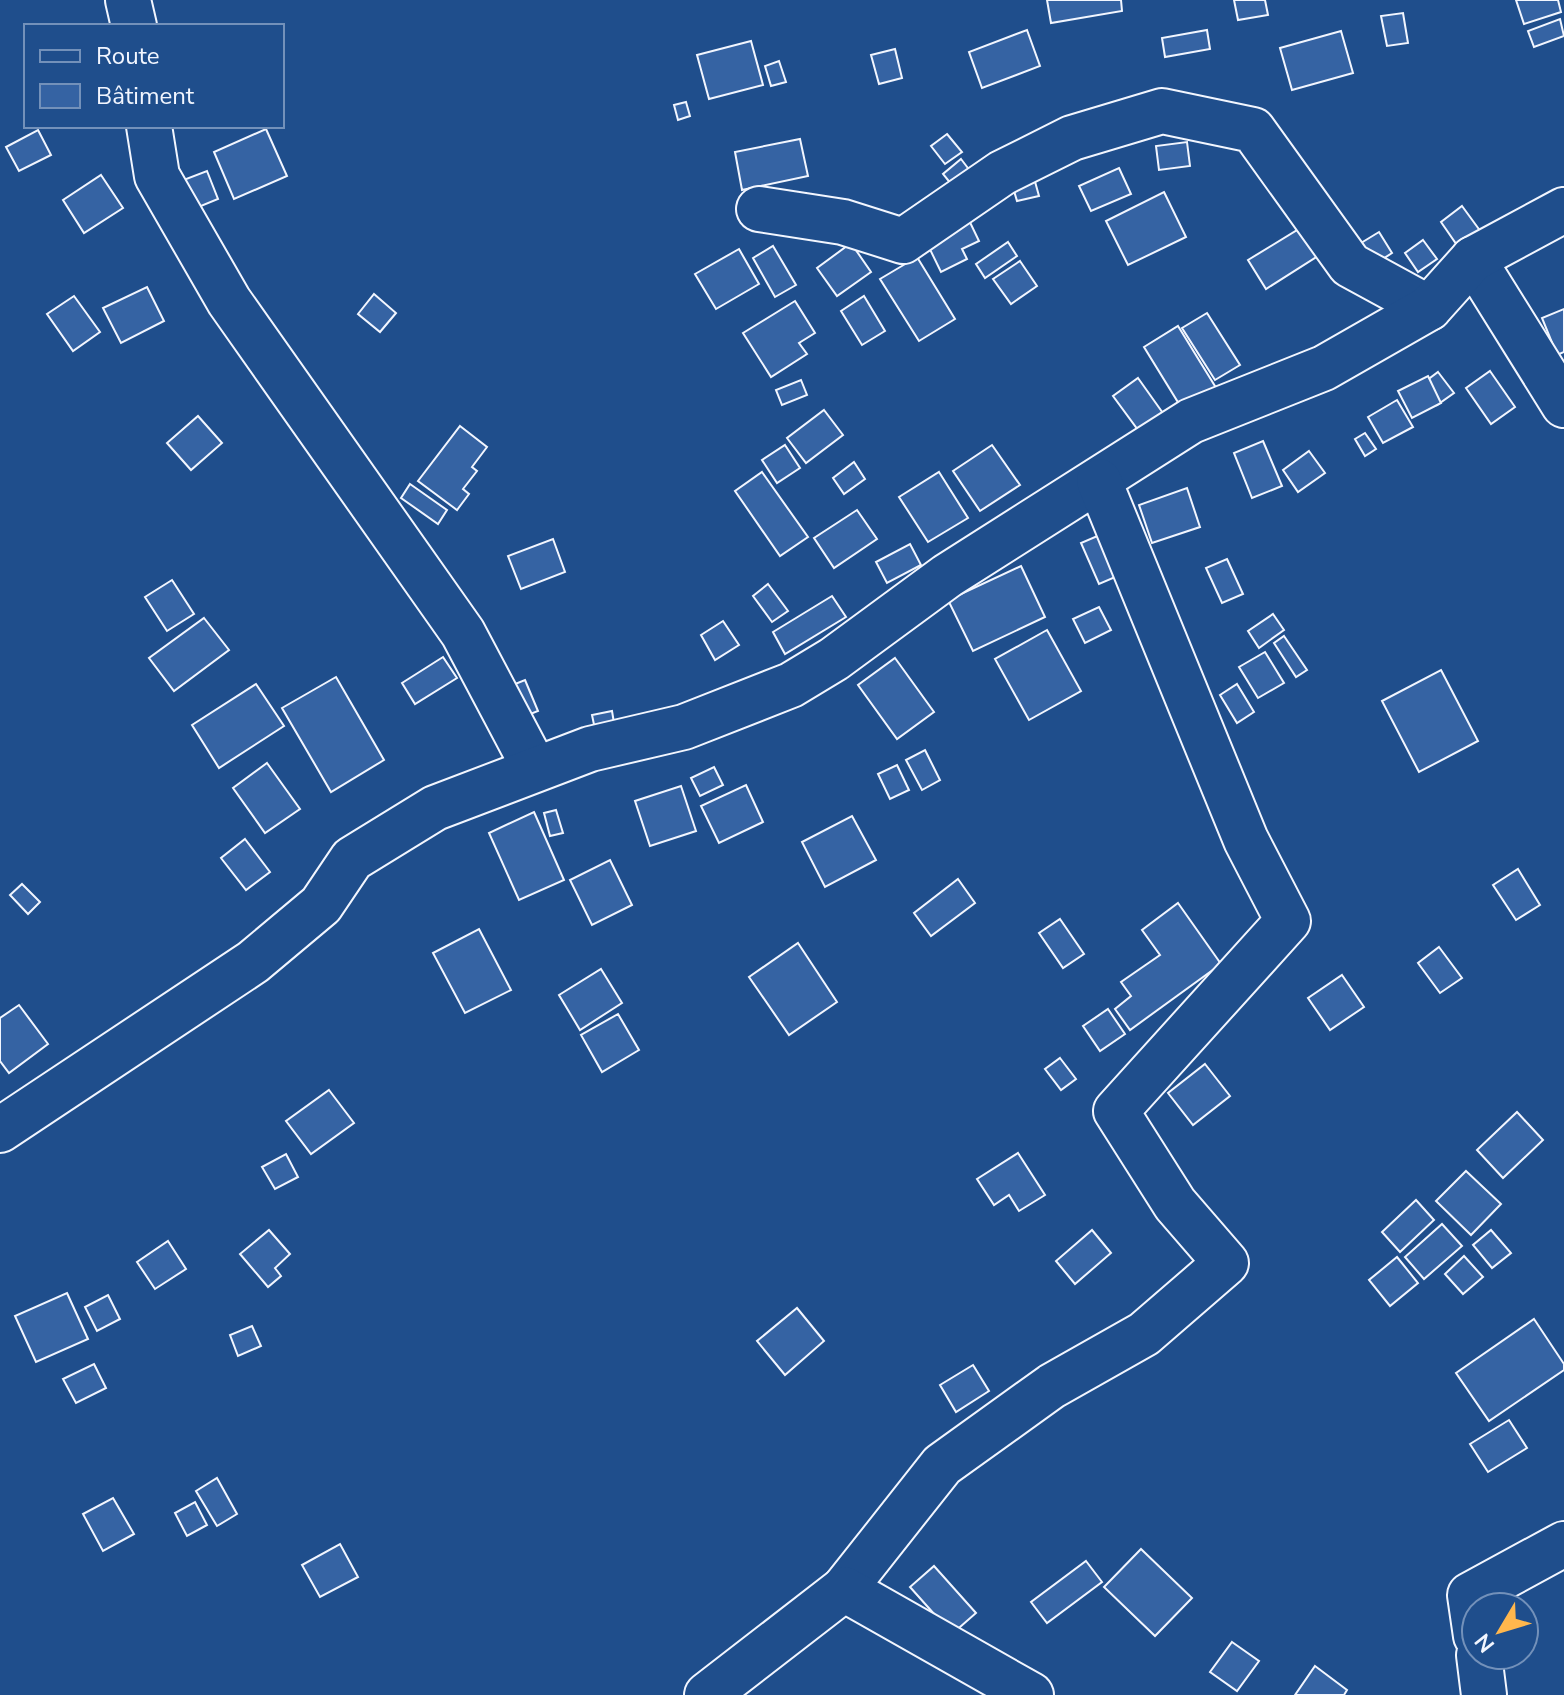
<svg xmlns="http://www.w3.org/2000/svg" width="1564" height="1695" font-family="'Nunito Sans',sans-serif">
<style>
.building{fill:#3563a3;stroke:#f2f6ff;stroke-width:2}
.lines{fill:none;stroke-linecap:round;stroke-linejoin:round}
.minor-casing{stroke:#f2f6ff;stroke-width:48}
.minor{stroke:#1f4e8c;stroke-width:44}
</style>
<rect width="100%" height="100%" fill="#1f4e8c"/>
<g class="building">
<polygon points="1047,0 1121,0 1122,11 1051,23"/>
<polygon points="1234,0 1265,0 1268,15 1238,20"/>
<polygon points="1516,0 1558,0 1561,12 1524,24"/>
<polygon points="1403,13 1408,43 1387,46 1381,16"/>
<polygon points="1560,19 1564,36 1534,47 1528,31"/>
<polygon points="1027,30 1040,66 982,88 969,52"/>
<polygon points="1207,30 1210,49 1165,57 1162,38"/>
<polygon points="1341,31 1353,73 1292,90 1280,48"/>
<polygon points="751,41 763,85 709,99 697,55"/>
<polygon points="895,49 902,78 879,84 871,55"/>
<polygon points="779,61 786,82 771,86 765,66"/>
<polygon points="686,102 690,116 678,120 674,105"/>
<polygon points="266,129 287,176 234,199 214,152"/>
<polygon points="38,130 51,155 19,171 6,147"/>
<polygon points="947,134 962,152 945,164 931,146"/>
<polygon points="800,139 808,176 742,190 735,152"/>
<polygon points="1187,142 1190,166 1159,170 1156,146"/>
<polygon points="961,159 974,176 956,190 943,174"/>
<polygon points="1119,168 1131,194 1091,211 1079,186"/>
<polygon points="207,171 218,199 184,213 173,184"/>
<polygon points="101,175 123,208 84,233 63,200"/>
<polygon points="1034,178 1039,196 1017,201 1012,184"/>
<polygon points="1164,192 1186,237 1128,265 1106,221"/>
<polygon points="1462,206 1481,232 1459,248 1441,222"/>
<polygon points="966,214 979,241 962,249 967,259 941,272 923,235"/>
<polygon points="1312,221 1329,249 1266,289 1248,260"/>
<polygon points="1379,232 1392,253 1375,264 1361,243"/>
<polygon points="1423,240 1437,259 1418,272 1405,253"/>
<polygon points="1008,242 1017,256 985,278 976,264"/>
<polygon points="851,243 871,272 837,296 817,268"/>
<polygon points="773,246 796,285 775,297 753,258"/>
<polygon points="739,249 759,284 716,309 695,274"/>
<polygon points="917,257 955,319 919,341 880,279"/>
<polygon points="1020,261 1037,286 1011,304 993,279"/>
<polygon points="147,287 164,321 121,343 103,308"/>
<polygon points="374,294 396,313 380,332 358,314"/>
<polygon points="74,296 100,332 73,351 47,314"/>
<polygon points="864,296 885,331 862,345 841,311"/>
<polygon points="795,301 815,333 799,343 807,354 771,377 743,333"/>
<polygon points="1564,309 1564,352 1557,355 1542,318"/>
<polygon points="1207,313 1240,365 1215,380 1182,328"/>
<polygon points="1178,326 1218,391 1184,412 1144,347"/>
<polygon points="1490,371 1515,407 1491,424 1466,388"/>
<polygon points="1438,372 1454,393 1437,405 1422,384"/>
<polygon points="1428,376 1441,403 1412,418 1398,391"/>
<polygon points="1138,378 1165,416 1141,434 1113,396"/>
<polygon points="801,380 807,395 782,405 776,390"/>
<polygon points="1397,400 1413,427 1383,443 1368,417"/>
<polygon points="824,410 843,435 806,463 787,438"/>
<polygon points="198,416 222,443 191,470 167,443"/>
<polygon points="460,426 487,447 472,467 477,471 463,489 469,494 457,510 418,481"/>
<polygon points="1365,433 1376,449 1365,456 1355,439"/>
<polygon points="1263,441 1282,486 1252,498 1234,453"/>
<polygon points="785,445 800,468 777,483 762,460"/>
<polygon points="992,445 1020,485 980,511 953,471"/>
<polygon points="1309,451 1325,473 1298,492 1283,470"/>
<polygon points="854,462 865,479 844,494 833,478"/>
<polygon points="762,472 808,537 780,556 735,491"/>
<polygon points="939,472 968,518 928,542 899,497"/>
<polygon points="410,484 447,510 438,524 401,498"/>
<polygon points="1187,488 1200,527 1152,543 1139,505"/>
<polygon points="857,510 877,539 834,568 814,538"/>
<polygon points="1109,531 1127,572 1099,584 1081,543"/>
<polygon points="553,539 565,572 521,589 508,556"/>
<polygon points="910,544 921,565 887,583 876,562"/>
<polygon points="1227,559 1243,594 1222,603 1206,568"/>
<polygon points="1021,566 1045,617 973,651 948,600"/>
<polygon points="172,580 194,614 167,631 145,597"/>
<polygon points="768,584 788,611 772,622 753,596"/>
<polygon points="832,596 846,617 785,654 773,632"/>
<polygon points="1099,607 1111,630 1085,643 1073,619"/>
<polygon points="1273,614 1284,630 1259,648 1248,631"/>
<polygon points="204,618 229,650 174,691 149,658"/>
<polygon points="723,621 739,645 715,660 701,635"/>
<polygon points="1047,630 1081,691 1029,720 995,659"/>
<polygon points="1284,636 1307,670 1296,677 1274,643"/>
<polygon points="1265,652 1284,683 1258,698 1239,667"/>
<polygon points="443,657 457,678 415,704 402,683"/>
<polygon points="895,658 934,712 897,739 858,685"/>
<polygon points="1441,670 1478,741 1419,772 1382,701"/>
<polygon points="336,677 384,760 331,792 282,708"/>
<polygon points="525,680 538,711 518,719 505,688"/>
<polygon points="256,684 284,726 219,768 192,725"/>
<polygon points="1237,684 1254,712 1237,723 1220,695"/>
<polygon points="612,711 616,735 597,739 592,715"/>
<polygon points="925,750 940,780 922,790 906,760"/>
<polygon points="267,763 300,809 265,833 233,788"/>
<polygon points="897,765 909,790 890,799 878,774"/>
<polygon points="714,767 723,785 700,796 691,778"/>
<polygon points="746,785 763,822 719,843 701,806"/>
<polygon points="681,786 696,831 650,846 635,801"/>
<polygon points="556,810 563,833 550,836 544,813"/>
<polygon points="534,812 564,880 519,900 489,833"/>
<polygon points="852,816 876,860 825,887 802,842"/>
<polygon points="245,839 270,872 246,890 221,858"/>
<polygon points="610,860 632,905 592,925 570,880"/>
<polygon points="1518,869 1540,905 1516,920 1493,885"/>
<polygon points="958,879 975,903 931,936 914,913"/>
<polygon points="22,884 40,902 28,914 10,895"/>
<polygon points="1178,903 1221,964 1130,1030 1115,1009 1131,996 1121,982 1160,955 1142,930"/>
<polygon points="1060,919 1084,954 1063,968 1039,933"/>
<polygon points="479,929 511,990 465,1013 433,953"/>
<polygon points="798,943 837,1002 789,1035 749,977"/>
<polygon points="1439,947 1462,978 1440,993 1418,963"/>
<polygon points="601,969 622,1003 580,1030 559,995"/>
<polygon points="1342,975 1364,1007 1330,1030 1308,998"/>
<polygon points="19,1005 48,1044 9,1073 0,1061 0,1018"/>
<polygon points="1108,1009 1125,1034 1100,1051 1083,1026"/>
<polygon points="618,1014 639,1050 602,1072 581,1035"/>
<polygon points="1060,1058 1076,1079 1061,1090 1045,1069"/>
<polygon points="1205,1064 1230,1096 1193,1125 1168,1093"/>
<polygon points="329,1090 354,1123 311,1154 286,1121"/>
<polygon points="1517,1112 1543,1140 1503,1178 1477,1150"/>
<polygon points="1018,1153 1045,1195 1019,1211 1009,1195 994,1205 977,1179"/>
<polygon points="286,1154 298,1177 275,1189 262,1167"/>
<polygon points="1466,1171 1501,1204 1471,1235 1436,1201"/>
<polygon points="1416,1200 1434,1220 1400,1252 1382,1232"/>
<polygon points="1442,1224 1462,1246 1424,1279 1405,1257"/>
<polygon points="269,1230 290,1254 275,1268 281,1276 268,1287 240,1254"/>
<polygon points="1092,1230 1111,1253 1075,1284 1056,1261"/>
<polygon points="1491,1230 1511,1253 1492,1268 1473,1245"/>
<polygon points="168,1241 186,1269 155,1289 137,1262"/>
<polygon points="1464,1256 1483,1277 1463,1294 1445,1274"/>
<polygon points="1397,1257 1418,1283 1390,1306 1369,1280"/>
<polygon points="67,1293 88,1339 36,1362 15,1316"/>
<polygon points="108,1295 120,1319 97,1331 85,1307"/>
<polygon points="797,1308 824,1341 785,1375 757,1341"/>
<polygon points="1534,1319 1564,1364 1564,1370 1489,1421 1456,1373"/>
<polygon points="252,1326 261,1346 238,1356 230,1335"/>
<polygon points="94,1364 106,1388 76,1403 63,1379"/>
<polygon points="973,1365 989,1391 956,1412 940,1385"/>
<polygon points="1509,1420 1527,1448 1488,1472 1470,1444"/>
<polygon points="217,1478 237,1514 217,1526 196,1491"/>
<polygon points="113,1498 134,1534 103,1551 83,1514"/>
<polygon points="195,1502 207,1525 187,1536 175,1513"/>
<polygon points="340,1544 358,1577 320,1597 302,1565"/>
<polygon points="1141,1549 1192,1598 1155,1636 1104,1587"/>
<polygon points="1086,1561 1102,1582 1047,1623 1031,1602"/>
<polygon points="934,1566 976,1613 952,1634 910,1587"/>
<polygon points="1232,1642 1259,1661 1237,1691 1210,1672"/>
<polygon points="1315,1666 1347,1690 1344,1695 1295,1695"/>
</g>
<g class="lines">
<defs>
<g id="minor">
<polyline points="128,0 134,26"/>
<polyline points="149,126 157,176 229,301 463,633 535,769"/>
<polyline points="759,209 843,222 903,241 1002,173 1072,138 1162,111 1253,130 1350,265 1429,308"/>
<polyline points="1473,259 1564,405"/>
<polyline points="0,1130 253,962 321,905 352,859 435,808 590,749 684,727 791,685 834,659 947,576 1191,421 1324,368 1429,308 1473,259 1564,210"/>
<polyline points="844,1589 942,1465 1052,1386 1144,1334 1226,1263 1175,1204 1116,1111 1288,921 1246,840 1099,481"/>
<polyline points="1476,1636 1470,1595 1564,1544"/>
<polyline points="1479,1655 1484,1695"/>
<polyline points="707,1695 844,1589 1031,1695"/>
</g>
</defs>
<use href="#minor" class="minor-casing"/>
<use href="#minor" class="minor"/>
</g>
<rect x="24" y="24" width="260" height="104" fill="#1f4e8c" stroke="#7391ba" stroke-width="2"/>
<rect x="40" y="50" width="40" height="12" fill="#1f4e8c" stroke="#7391ba" stroke-width="2"/>
<text x="96" y="64" font-size="24" fill="#f2f6ff">Route</text>
<rect x="40" y="84" width="40" height="24" fill="#3563a3" stroke="#7391ba" stroke-width="2"/>
<text x="96" y="104" font-size="24" fill="#f2f6ff">Bâtiment</text>
<g transform="translate(1500 1631) rotate(232)"><circle r="38" fill="#1f4e8c" stroke="#7391ba" stroke-width="2"/>
<path d="M0-6L14 30L0 20L-14 30Z" fill="#ffb74d"/>
<text y="-12" font-size="22" font-weight="bold" text-anchor="middle" fill="#f2f6ff">N</text>
</g>
</svg>
